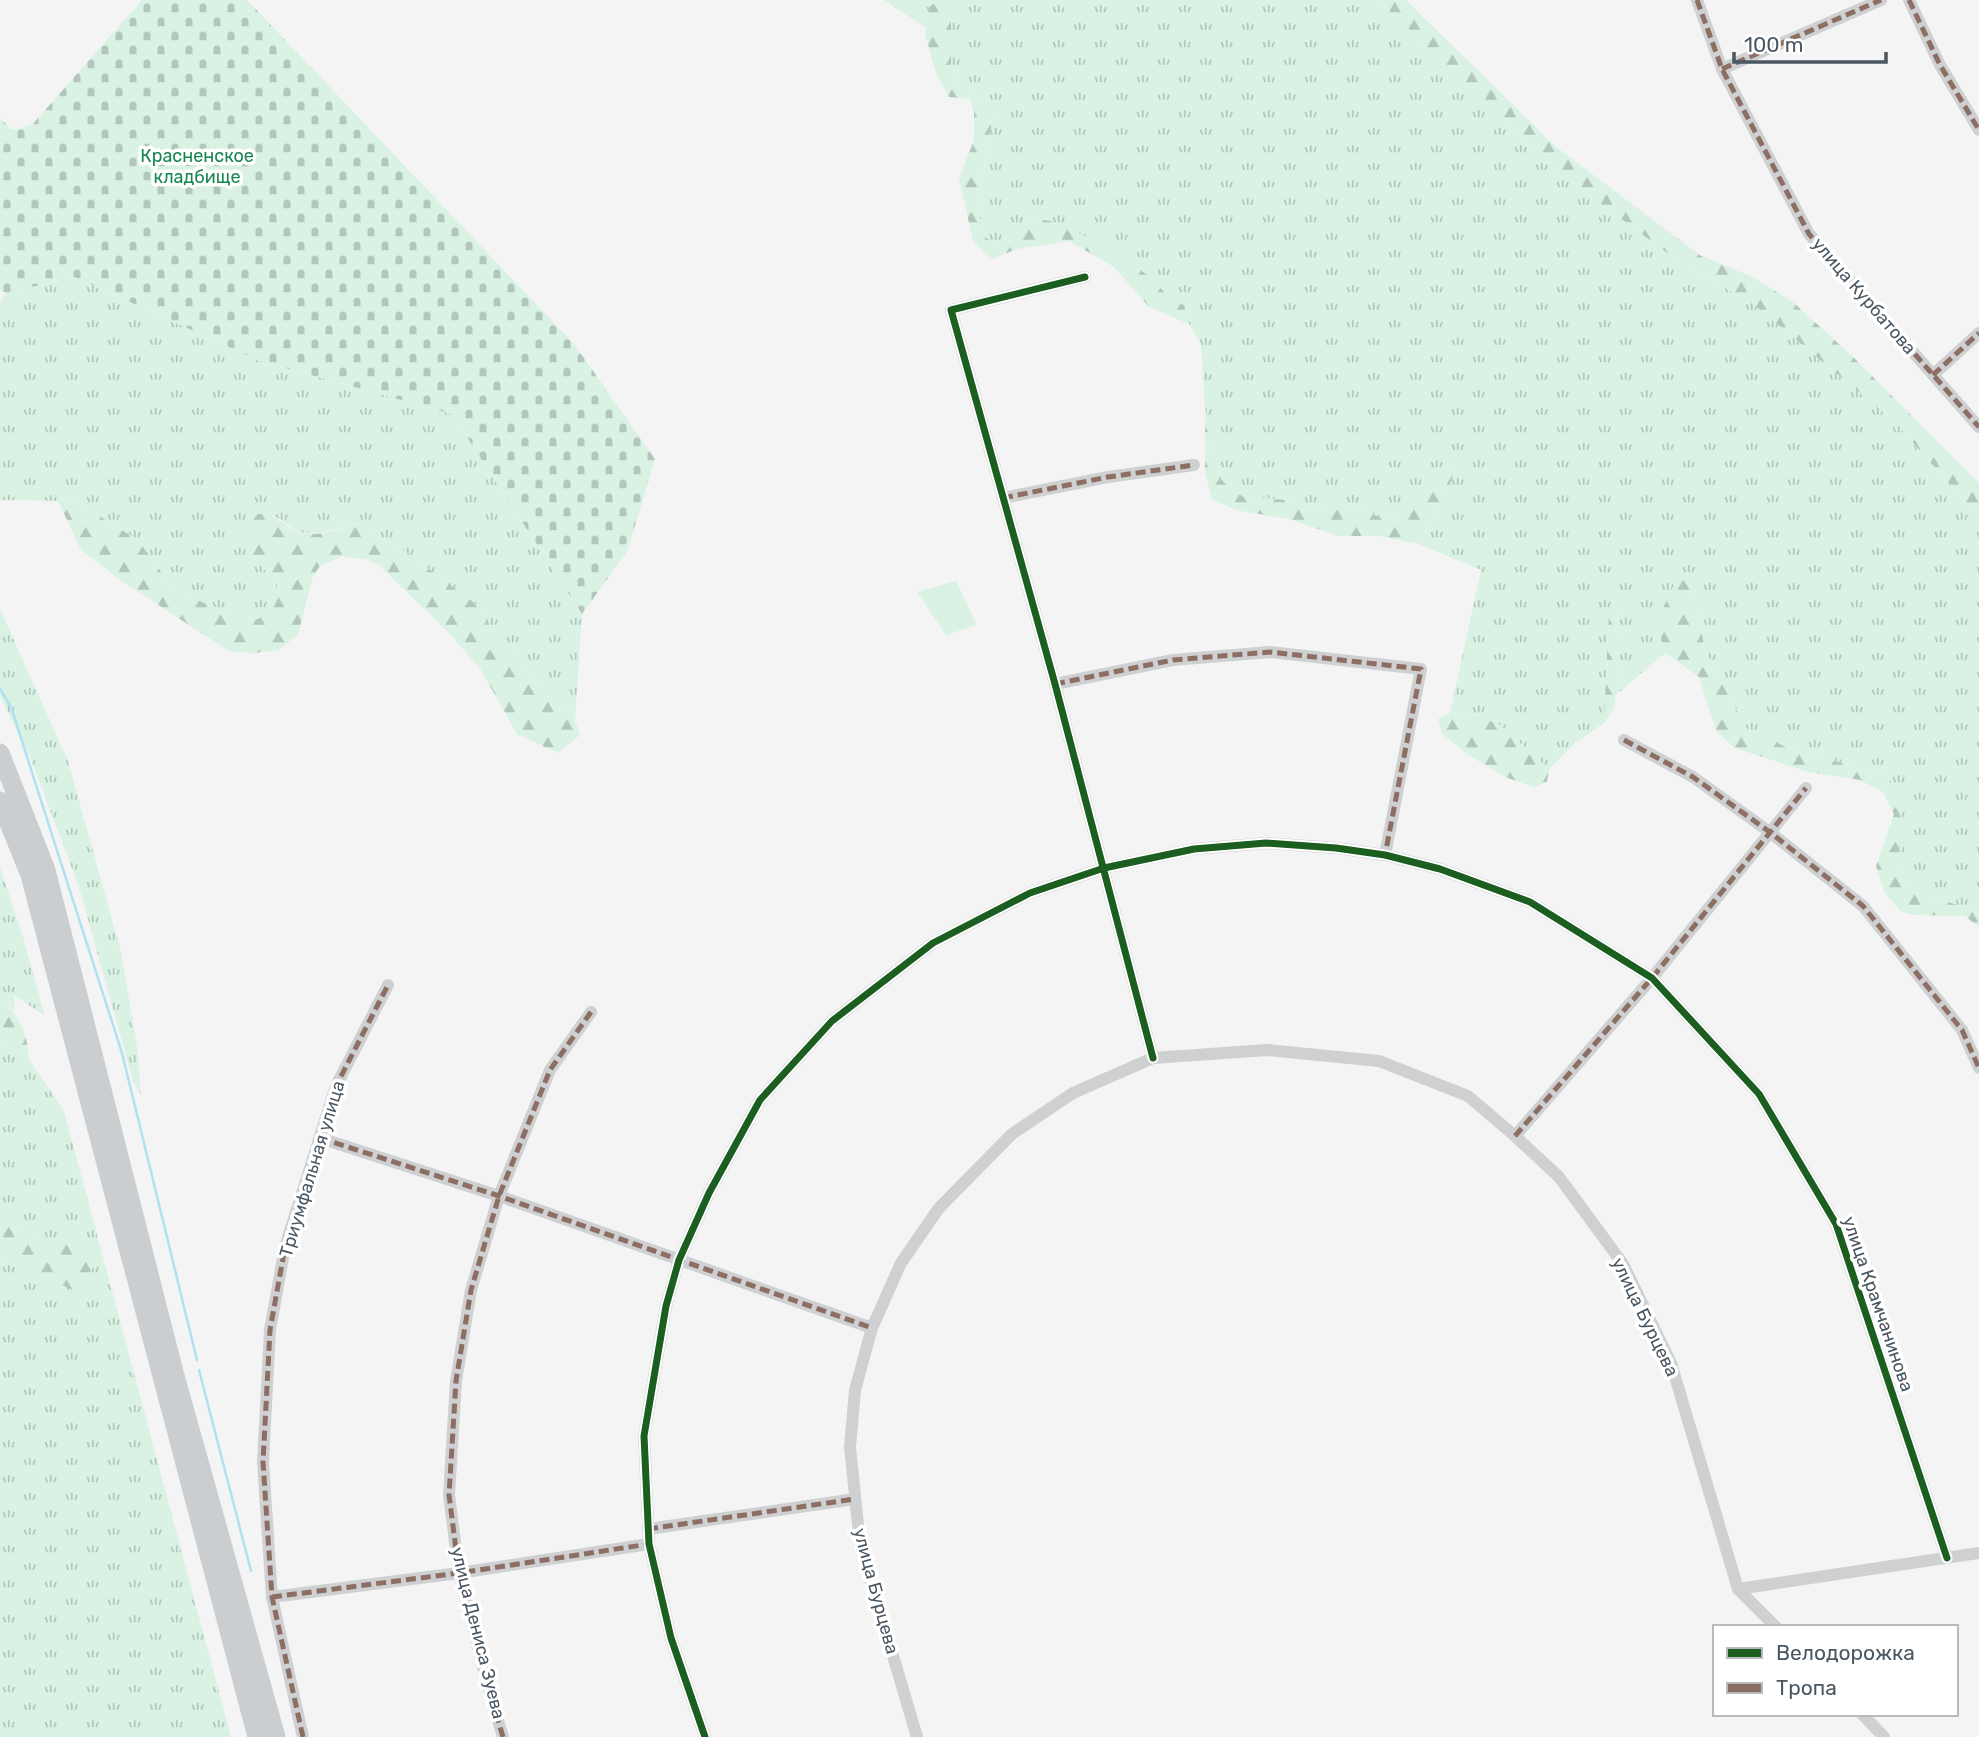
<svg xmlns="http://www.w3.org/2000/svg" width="1979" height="1737" font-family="Rubik,sans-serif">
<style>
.grass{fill:url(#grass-tufts)}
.forest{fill:url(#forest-firs)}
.cemetery{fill:url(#cemetery-stones)}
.park{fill:#d9f2e3}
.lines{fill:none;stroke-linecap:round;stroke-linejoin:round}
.stream{stroke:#aee2f0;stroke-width:2.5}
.street{stroke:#ced0d2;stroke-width:12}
.primary{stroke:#caced1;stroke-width:19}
.quiet{stroke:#8d6e63;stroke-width:5;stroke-dasharray:10 5;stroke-linecap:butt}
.cycleway-casing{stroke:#fff;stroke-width:11}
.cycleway{stroke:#1b5e20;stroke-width:7}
.labels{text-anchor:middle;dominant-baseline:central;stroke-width:7;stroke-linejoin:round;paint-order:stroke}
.park-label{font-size:18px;fill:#17864f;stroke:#fff}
.street-label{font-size:18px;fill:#4a5661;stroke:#fff}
</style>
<defs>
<pattern id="grass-tufts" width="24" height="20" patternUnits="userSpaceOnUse" patternTransform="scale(1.75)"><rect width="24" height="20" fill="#d9f2e3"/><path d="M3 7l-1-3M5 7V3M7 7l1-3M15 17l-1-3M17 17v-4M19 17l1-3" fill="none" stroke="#b2c7bb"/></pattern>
<pattern id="forest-firs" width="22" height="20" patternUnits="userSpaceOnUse" patternTransform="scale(1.75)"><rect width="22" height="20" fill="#d9f2e3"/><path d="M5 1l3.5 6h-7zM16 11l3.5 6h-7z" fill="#b2c7bb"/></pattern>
<pattern id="cemetery-stones" width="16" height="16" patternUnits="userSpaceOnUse" patternTransform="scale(1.75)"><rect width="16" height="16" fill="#d9f2e3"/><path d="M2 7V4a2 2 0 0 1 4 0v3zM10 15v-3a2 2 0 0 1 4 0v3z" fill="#b2c7bb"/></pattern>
</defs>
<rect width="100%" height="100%" fill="#f4f4f4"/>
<g class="grass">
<polygon points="884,0 1379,0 1546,163 1674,258 1753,304 1894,421 1979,518 1979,912 1974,909 1916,894 1896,873 1902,816 1887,776 1786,747 1746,728 1705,650 1693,590 1661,640 1665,653 1616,695 1618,602 1609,611 1604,723 1576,742 1549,769 1500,725 1475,714 1450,713 1481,570 1419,544 1452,480 1454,465 1400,516 1385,519 1346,504 1318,510 1291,500 1244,497 1231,490 1221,479 1205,408 1201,344 1189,324 1184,305 1170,300 1151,278 1088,238 1046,219 1032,222 1011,241 997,245 985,237 977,210 994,110 959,84 951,72 951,13 930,6 926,28"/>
<polygon points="75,277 260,361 452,414 582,614 575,721 543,690 515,653 491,632 477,605 412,556 358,524 315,534 299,532 273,515 249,552 277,584 278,598 272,611 259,619 244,620 174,590 138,540 72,499 58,501 0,500 0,302 6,293"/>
<polygon points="0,609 68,761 121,952 137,1046 141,1095 133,1081 79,887 30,757 0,696"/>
<polygon points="0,867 23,937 45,1016 14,995 15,1012 0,997"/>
<polygon points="0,1041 28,1058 64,1111 231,1737 0,1737 0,1257 75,1290 101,1256 0,1223"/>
</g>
<g class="forest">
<path d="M 943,0 L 951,13 L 951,72 L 959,84 L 994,110 L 977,210 L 985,237 L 997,245 C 1016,239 1027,221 1043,220 C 1060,218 1137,266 1151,278 C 1165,291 1165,298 1184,305 L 1189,324 L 1149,307 L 1114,267 L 1069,241 L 1017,249 L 992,259 L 973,241 L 959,178 L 974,140 L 974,112 L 970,99 L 949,97 L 936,73 L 925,34 L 930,6 Z"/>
<polygon points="1379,0 1406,0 1555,146 1701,256 1755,278 1794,303 1853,357 1979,483 1979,518 1894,421 1753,304 1674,258 1546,163"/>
<polygon points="1205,408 1221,479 1231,490 1244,497 1291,500 1318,510 1346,504 1385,519 1400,516 1454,464 1452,480 1419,544 1379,536 1338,536 1289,519 1235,510 1212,499 1205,473"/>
<path d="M 72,499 L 138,540 L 174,590 L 244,620 L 258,619 L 272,611 L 278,598 L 277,584 L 249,552 L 248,525 L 258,514 C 279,515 281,524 298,532 C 315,539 340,528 358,524 L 412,556 L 477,605 L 491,632 L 515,653 L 543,690 L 575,721 L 580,735 L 558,753 L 517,734 L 481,670 L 448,632 L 379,565 L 368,560 L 343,556 L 320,566 L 313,576 L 298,634 L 279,650 L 254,653 L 229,651 L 123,582 L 81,550 L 58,501 Z"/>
<path d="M 1683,580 L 1693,590 L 1705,650 L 1746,728 L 1786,747 L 1887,776 C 1910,803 1899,841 1896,873 L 1916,894 L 1974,909 L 1979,912 L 1979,927 L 1965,916 L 1913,915 L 1900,911 L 1884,891 L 1876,866 L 1894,814 L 1883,792 L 1860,780 L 1808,772 L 1735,748 L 1716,731 L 1699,677 L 1665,653 L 1661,640 L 1661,613 L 1672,588 Z"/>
<polygon points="1618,601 1616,695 1614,709 1604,723 1609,611"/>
<polygon points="1450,713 1475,714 1500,725 1549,769 1547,782 1534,787 1505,777 1467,754 1442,734 1438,719"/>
<path d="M 0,997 C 17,1014 29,1033 28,1058 L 0,1041 Z"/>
<polygon points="0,1223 102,1256 75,1291 0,1257"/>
</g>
<polygon class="cemetery" points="142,0 247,0 574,344 655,459 627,552 582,614 452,414 260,361 75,277 6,293 0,290 0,118 12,130 32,125"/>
<polygon class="park" points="956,581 977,625 946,635 917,592"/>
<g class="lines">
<g class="stream">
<polyline points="0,689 11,707 122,1053 197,1360"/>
<polyline points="199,1370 251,1571"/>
</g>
<g class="street">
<polyline points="1697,0 1722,69 1809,234 1979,427"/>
<polyline points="1909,0 1940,65 1979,130"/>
<polyline points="1722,69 1881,0"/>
<polyline points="1085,277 951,310 1055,684 1153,1058"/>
<polyline points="1933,375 1979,333"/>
<polyline points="1003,498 1108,477 1194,465"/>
<polyline points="1055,684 1173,660 1270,652 1421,669 1385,855"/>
<polyline points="1624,740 1693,777 1771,833 1863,906 1962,1030 1979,1068"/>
<polyline points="1515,1136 1652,978 1806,788"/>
<polyline points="320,1138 499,1196 872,1328"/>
<polyline points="648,1529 855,1499"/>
<polyline points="1738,1589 1979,1553"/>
<polyline points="272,1597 459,1573 649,1544"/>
<polyline points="1862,1714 1884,1737"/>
<polyline points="303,1737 272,1597 263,1462 270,1330 285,1247 336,1086 388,985"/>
<polyline points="503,1737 489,1690 459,1573 449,1495 456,1381 471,1290 499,1196 550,1070 591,1012"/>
<polyline points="705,1737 671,1638 649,1544 644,1436 666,1306 679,1260 709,1193 760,1100 832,1021 933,943 1030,893 1104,868 1194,849 1266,843 1336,848 1385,855 1440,869 1530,902 1652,978 1759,1094 1836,1224 1947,1558"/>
<polyline points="917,1737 860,1544 850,1447 855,1390 872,1328 901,1263 939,1208 1012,1134 1073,1093 1153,1058 1267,1050 1379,1061 1468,1096 1515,1136 1559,1177 1623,1264 1671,1363 1738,1589 1776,1627"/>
</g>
<g class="primary">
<polyline points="0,753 46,870 174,1372 276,1737"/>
<polyline points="0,801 30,875 257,1737"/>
</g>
<g class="quiet">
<polyline points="1697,0 1722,69 1809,234 1979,427"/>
<polyline points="1909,0 1940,65 1979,130"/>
<polyline points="1722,69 1881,0"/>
<polyline points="1933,375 1979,333"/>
<polyline points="1003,498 1108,477 1194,465"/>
<polyline points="1055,684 1173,660 1270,652 1421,669 1385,855"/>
<polyline points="1624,740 1693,777 1771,833 1863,906 1962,1030 1979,1068"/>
<polyline points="1515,1136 1652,978 1806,788"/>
<polyline points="320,1138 499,1196 872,1328"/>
<polyline points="648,1529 855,1499"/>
<polyline points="272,1597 459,1573 649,1544"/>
<polyline points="303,1737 272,1597 263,1462 270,1330 285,1247 336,1086 388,985"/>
<polyline points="503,1737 489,1690 459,1573 449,1495 456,1381 471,1290 499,1196 550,1070 591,1012"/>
</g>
<defs>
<g id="cycleway">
<polyline points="1085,277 951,310 1055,684 1153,1058"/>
<polyline points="705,1737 671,1638 649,1544 644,1436 666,1306 679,1260 709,1193 760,1100 832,1021 933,943 1030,893 1104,868 1194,849 1266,843 1336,848 1385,855 1440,869 1530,902 1652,978 1759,1094 1836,1224 1947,1558"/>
</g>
</defs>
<use href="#cycleway" class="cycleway-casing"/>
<use href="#cycleway" class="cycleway"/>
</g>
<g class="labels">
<g class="park-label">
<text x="197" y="156">Красненское<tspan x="197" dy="21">кладбище</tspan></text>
</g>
<g class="street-label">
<text transform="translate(1864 296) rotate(49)">улица Курбатова</text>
<text transform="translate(312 1169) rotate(-73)">Триумфальная улица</text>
<text transform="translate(1878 1304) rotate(71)">улица Крамчанинова</text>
<text transform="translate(1645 1317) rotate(64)">улица Бурцева</text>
<text transform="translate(876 1591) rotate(75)">улица Бурцева</text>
<text transform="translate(478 1633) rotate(76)">улица Дениса Зуева</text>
</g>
</g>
<rect x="1713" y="1625" width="245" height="91" fill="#ffffff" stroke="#b7bbc0" stroke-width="2"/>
<rect x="1727" y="1648" width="35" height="10" fill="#1b5e20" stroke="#b7bbc0" stroke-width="2"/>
<text x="1776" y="1660" font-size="21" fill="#4a5661">Велодорожка</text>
<rect x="1727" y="1683" width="35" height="10" fill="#8d6e63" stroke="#b7bbc0" stroke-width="2"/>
<text x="1776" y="1695" font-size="21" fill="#4a5661">Тропа</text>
<path d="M1734 52v10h152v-10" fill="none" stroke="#4a5661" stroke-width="3.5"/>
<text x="1744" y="52" font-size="21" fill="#4a5661" stroke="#ffffff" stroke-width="5" paint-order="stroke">100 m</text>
</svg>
